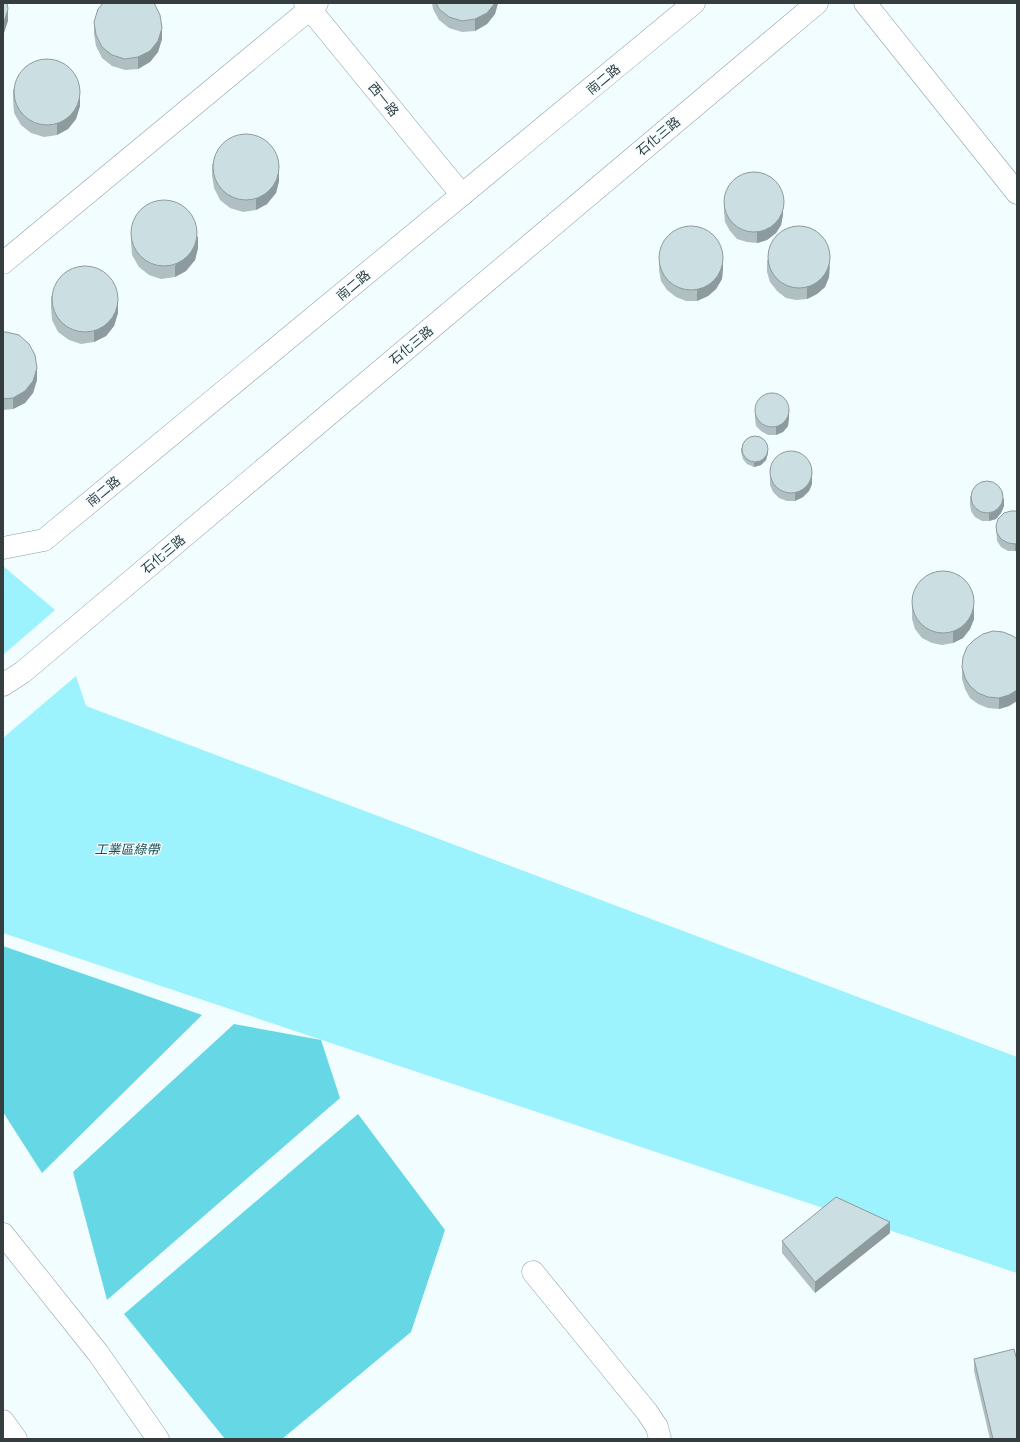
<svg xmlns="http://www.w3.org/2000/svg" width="1020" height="1442" font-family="'Noto Serif','Noto Sans TC',serif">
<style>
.green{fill:#9cf2fd}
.water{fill:#66d7e5}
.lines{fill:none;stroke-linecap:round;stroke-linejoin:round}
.minor-casing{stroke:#8d9fa2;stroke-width:23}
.minor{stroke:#fff;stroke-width:22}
.wall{fill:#afbfc2}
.shaded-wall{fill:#8e9b9e}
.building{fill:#cbdee1;stroke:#8e9b9e}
.labels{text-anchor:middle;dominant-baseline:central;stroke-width:3;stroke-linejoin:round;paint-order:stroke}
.street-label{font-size:13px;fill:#353d3e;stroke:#f2fdff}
.park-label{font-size:13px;font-style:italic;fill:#1b4d53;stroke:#f2fdff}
</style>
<rect width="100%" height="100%" fill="#f2fdff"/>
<g class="green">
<polygon points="3,566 55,610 3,655"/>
<polygon points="76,676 86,706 1017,1057 1017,1273 3,933 3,738"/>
</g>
<g class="water">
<polygon points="3,946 202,1015 42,1173 3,1112"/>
<polygon points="234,1024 321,1040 340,1098 107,1300 73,1172"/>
<polygon points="358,1114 445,1230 411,1332 282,1439 225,1439 124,1314"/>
</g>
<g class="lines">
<defs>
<g id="minor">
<polyline points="305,3 462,195"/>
<polyline points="865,3 1017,193"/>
<polyline points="3,263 317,3"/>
<polyline points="3,548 44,540 694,3"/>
<polyline points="3,685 23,672 817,3"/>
<polyline points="3,1234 98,1353 158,1439"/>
<polyline points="533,1272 647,1412 657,1427 660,1439"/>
<polyline points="3,1421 16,1439"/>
</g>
</defs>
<use href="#minor" class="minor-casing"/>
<use href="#minor" class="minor"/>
</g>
<g class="wall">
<polygon points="432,3 498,3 495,14 487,24 475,31 462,32 449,28 439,20 433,9"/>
<polygon points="94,22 162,39 158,52 150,62 138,69 125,70 112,66 102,58 96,46 94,34"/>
<polygon points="13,89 80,106 76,119 68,129 57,135 44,137 31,133 21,125 14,113 13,100"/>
<polygon points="212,164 279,181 276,193 267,204 256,210 243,212 230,208 220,200 214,188 212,175"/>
<polygon points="724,201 783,215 781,225 776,233 767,240 757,243 747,242 737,239 730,231 725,222 724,212"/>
<polygon points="131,230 198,248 195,260 186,271 175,277 161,279 149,275 139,267 132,255 131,242"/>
<polygon points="659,259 723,268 722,279 716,289 708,296 697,301 686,301 676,297 667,290 661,281 659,270"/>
<polygon points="767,260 830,266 829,277 825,287 817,294 807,299 796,300 786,298 777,291 770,282 767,272"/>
<polygon points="51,296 118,313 114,326 106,336 94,342 81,344 69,340 58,332 52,320 51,307"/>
<polygon points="3,332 37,380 33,393 25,403 13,409 3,410"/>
<polygon points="755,410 789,418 788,426 783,432 776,435 768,435 761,431 756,426 755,418"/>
<polygon points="741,448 768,453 766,460 761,465 754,467 747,464 743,459 741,452"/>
<polygon points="770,468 812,484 809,491 803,497 795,501 787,501 779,498 773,492 770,485"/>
<polygon points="970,496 1004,506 1001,513 996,519 989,521 982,521 975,517 971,511 970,504"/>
<polygon points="1017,511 1017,551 1008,551 1001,547 997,541 996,526"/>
<polygon points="912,596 974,619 970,629 963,638 953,643 942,645 932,643 922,638 915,629 912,619"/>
<polygon points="1017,639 1017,701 1009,706 999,709 988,708 978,704 970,698 965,689 962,679 962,667"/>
<polygon points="890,1233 815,1293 782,1253 782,1241"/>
<polygon points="974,1359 1017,1439 990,1439 974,1371"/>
</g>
<g class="shaded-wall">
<polygon points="495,3 498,3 495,14 487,24 475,31 475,19"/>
<polygon points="8,9 8,21 4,33 3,34 3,23"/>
<polygon points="162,28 162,39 158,52 150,62 138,69 138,57"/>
<polygon points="80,95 80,106 76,119 68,129 57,135 57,124"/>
<polygon points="279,169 279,181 276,193 267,204 256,210 256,199"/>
<polygon points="783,203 783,215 781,225 776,233 767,240 757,243 757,231"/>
<polygon points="198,236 198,248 195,260 186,271 175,277 175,266"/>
<polygon points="830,254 829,277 825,287 817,294 807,299 807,288"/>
<polygon points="723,257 723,268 722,279 716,289 708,296 697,301 697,289"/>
<polygon points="118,301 118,313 114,326 106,336 94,342 94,331"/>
<polygon points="37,368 37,380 33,393 25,403 13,409 13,398"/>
<polygon points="789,410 789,418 788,426 783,432 776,435 776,427"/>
<polygon points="768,450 768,453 766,460 761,465 754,467 754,463"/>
<polygon points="812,468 812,484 809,491 803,497 795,501 795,493"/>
<polygon points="1004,498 1004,506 1001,513 996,519 989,521 989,514"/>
<polygon points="1017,543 1017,551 1015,551 1015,544"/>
<polygon points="974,607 974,619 970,629 963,638 953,643 953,632"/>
<polygon points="1017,690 1017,701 1009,706 999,709 999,698"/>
<polygon points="890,1222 890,1233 815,1293 815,1282"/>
</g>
<g class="building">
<polygon points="3,3 7,3 8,9 4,22 3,23"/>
<polygon points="103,3 154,3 160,15 162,28 158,41 150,51 138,57 125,59 112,55 102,47 96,35 94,22 98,9"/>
<polygon points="436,3 495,3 487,13 475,19 462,21 449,17 439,9"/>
<circle cx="47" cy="92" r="33"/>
<circle cx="246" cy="167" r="33"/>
<circle cx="754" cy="202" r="30"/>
<circle cx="164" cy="233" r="33"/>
<circle cx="799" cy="257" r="31"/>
<circle cx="691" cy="258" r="32"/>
<circle cx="85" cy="299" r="33"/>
<polygon points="3,332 6,332 19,335 29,344 35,355 37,368 33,381 25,391 13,398 3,399"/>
<circle cx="772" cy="410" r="17"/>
<circle cx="755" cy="449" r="13"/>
<circle cx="791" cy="472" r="21"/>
<circle cx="987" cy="497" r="16"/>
<polygon points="1011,511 1017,511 1017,543 1015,544 1008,543 1001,539 997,533 996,526 998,519 1004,513"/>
<circle cx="943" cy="602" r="31"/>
<polygon points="993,631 1003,632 1013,636 1017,639 1017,690 1009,695 999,698 988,697 978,693 970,686 965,678 962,667 963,657 967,647 974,640 983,634"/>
<polygon points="836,1197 890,1222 815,1282 782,1241"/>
<polygon points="1014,1349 1017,1361 1017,1439 993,1439 974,1359"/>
</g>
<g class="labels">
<g class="street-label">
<text transform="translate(603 79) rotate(-40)">南二路</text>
<text transform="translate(384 99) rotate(51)">西一路</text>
<text transform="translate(658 136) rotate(-40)">石化三路</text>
<text transform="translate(353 285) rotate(-40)">南二路</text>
<text transform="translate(411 345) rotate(-40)">石化三路</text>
<text transform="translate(103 491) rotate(-40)">南二路</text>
<text transform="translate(163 554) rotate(-40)">石化三路</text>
</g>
<g class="park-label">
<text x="127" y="849">工業區綠帶</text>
</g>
</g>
<rect width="1020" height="1442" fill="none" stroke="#353d3e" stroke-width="8"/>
</svg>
